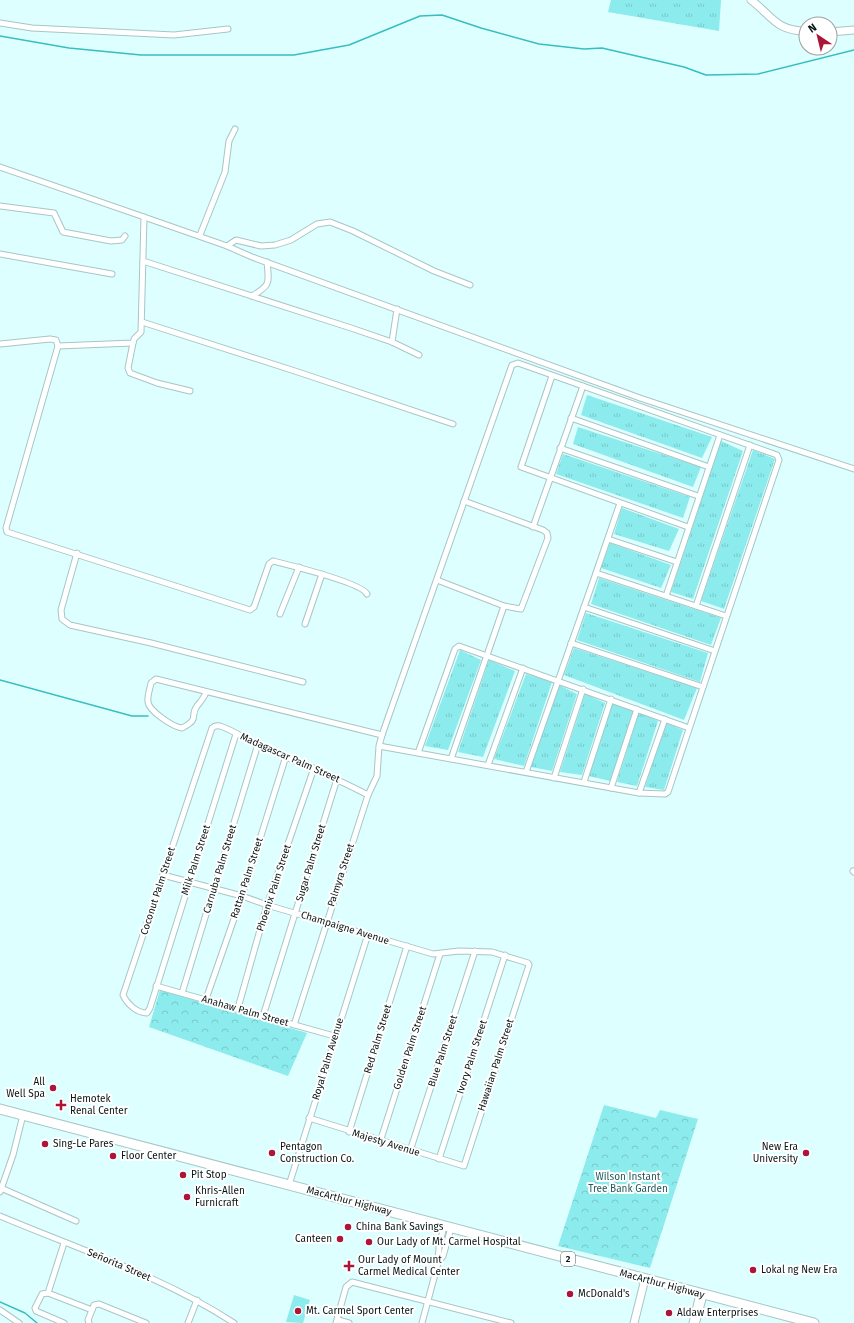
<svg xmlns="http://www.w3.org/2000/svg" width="854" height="1323" font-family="'Fira Sans',sans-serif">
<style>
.grass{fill:url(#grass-tufts)}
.forest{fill:url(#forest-crowns)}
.pitch{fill:#8cebec}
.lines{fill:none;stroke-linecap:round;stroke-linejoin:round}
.stream{stroke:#37bec0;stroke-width:1.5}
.street-casing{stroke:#a7c6c6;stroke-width:7}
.secondary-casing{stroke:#a7c6c6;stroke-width:9}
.highway-casing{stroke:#a7c6c6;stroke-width:11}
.street{stroke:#fff;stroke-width:5}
.secondary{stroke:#fff;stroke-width:7}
.highway{stroke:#fff;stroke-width:9}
.poi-dot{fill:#ab1538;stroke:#fff;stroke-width:1.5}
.labels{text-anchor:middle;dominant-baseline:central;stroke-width:4;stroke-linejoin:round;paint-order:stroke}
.shield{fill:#fff;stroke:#535b5b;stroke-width:1}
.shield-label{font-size:9px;font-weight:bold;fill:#091515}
.street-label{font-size:10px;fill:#091515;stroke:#fff}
.poi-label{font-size:10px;fill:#091515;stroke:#fff;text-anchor:start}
.park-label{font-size:10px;fill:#245a5b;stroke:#fff}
</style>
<defs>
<pattern id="grass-tufts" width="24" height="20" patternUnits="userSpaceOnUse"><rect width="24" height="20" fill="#8cebec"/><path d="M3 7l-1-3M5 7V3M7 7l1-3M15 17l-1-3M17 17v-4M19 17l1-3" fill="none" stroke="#77c9ca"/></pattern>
<pattern id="forest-crowns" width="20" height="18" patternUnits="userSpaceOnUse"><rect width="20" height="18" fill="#8cebec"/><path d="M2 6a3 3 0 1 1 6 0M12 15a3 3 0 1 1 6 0" fill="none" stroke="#77c9ca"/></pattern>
</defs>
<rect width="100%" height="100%" fill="#deffff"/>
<g class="grass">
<polygon points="611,0 721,0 719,31 608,12"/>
<polygon points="587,395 712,437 702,458 581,415"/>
<polygon points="578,427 701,467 693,487 573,444"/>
<polygon points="721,441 743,451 693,599 671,592"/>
<polygon points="753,450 775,459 724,609 701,601"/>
<polygon points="563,454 690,497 683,518 556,474"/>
<polygon points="622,508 679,529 669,551 614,534"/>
<polygon points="610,543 671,565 661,588 601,568"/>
<polygon points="599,578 721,618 711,645 591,604"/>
<polygon points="586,613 708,653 700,682 577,640"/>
<polygon points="574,648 697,688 684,720 564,675"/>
<polygon points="460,650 481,660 448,750 425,746"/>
<polygon points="489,660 515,671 483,757 458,752"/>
<polygon points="526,674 552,682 524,766 494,759"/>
<polygon points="559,685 577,694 552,771 531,767"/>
<polygon points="585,694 605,703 582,775 560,772"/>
<polygon points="613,702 634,711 610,781 589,776"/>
<polygon points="639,712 658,721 637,786 617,782"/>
<polygon points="666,723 683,730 664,790 645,787"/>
</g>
<g class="forest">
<polygon points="160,990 307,1033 288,1076 149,1027"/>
<polygon points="604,1105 656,1118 660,1110 698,1119 650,1268 558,1246"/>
</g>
<polygon class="pitch" points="294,1295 310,1300 303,1323 286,1322"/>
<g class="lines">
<g class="stream">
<polyline points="0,36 69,48 141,55 294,55 349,45 420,16 442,15 481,28 539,44 584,49 602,48 684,67 706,75 758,74 854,50"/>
<polyline points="0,680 132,716 148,716"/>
<polyline points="0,1302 25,1313 37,1323"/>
</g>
<defs>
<g id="street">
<polyline points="0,23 32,28 174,35 228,29"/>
<polyline points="0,167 144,217 141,332 134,339 133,343 58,346"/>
<polyline points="0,206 54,213 63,232 111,241 122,240 125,236"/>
<polyline points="144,217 227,246 236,240 261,246 275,245 291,240 317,224 330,222 353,231 434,271 470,285"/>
<polyline points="200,235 225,172 229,141 235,129"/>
<polyline points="227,246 252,257 640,398 854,469"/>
<polyline points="0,254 112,274"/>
<polyline points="143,261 351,328 392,342 419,355"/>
<path d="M 252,296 C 271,285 269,283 267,262"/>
<polyline points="142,322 301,373 453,424"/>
<polyline points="392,342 397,309"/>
<polyline points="133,343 128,368 130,373 157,383 190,391"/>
<path d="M 0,344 L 50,339 L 56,340 L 58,346 L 6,528 L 7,532 L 250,610 L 254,607 L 269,564 L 273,561 C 289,565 362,583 367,594"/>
<polyline points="552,376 521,467 688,527"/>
<polyline points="571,418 709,467"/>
<polyline points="560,448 698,496"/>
<polyline points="533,527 583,386"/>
<polyline points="608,539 677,562"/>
<polyline points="77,553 61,610 62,619 70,625 151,643 303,682"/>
<polyline points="596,573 620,503"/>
<polyline points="437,580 504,606 521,609 548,538 547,533 543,530 464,501"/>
<polyline points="666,596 720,435"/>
<polyline points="696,606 750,445"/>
<polyline points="584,607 715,651"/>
<polyline points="280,614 299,567"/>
<polyline points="305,624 322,574"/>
<polyline points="571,643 703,687"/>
<path d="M 206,692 C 204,698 201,701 197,706 C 189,717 201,718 182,728 C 173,727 149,711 148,702 C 147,696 150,689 151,683 L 156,679 L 382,735"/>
<path d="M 236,734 L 150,1008 L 147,1013 C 137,1013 127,1004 123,995 L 212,728 C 214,726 216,725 220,726 C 233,730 245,739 258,745 C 295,761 332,776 368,795"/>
<polyline points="418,753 455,649 459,646 689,728"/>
<polyline points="451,759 504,606"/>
<polyline points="488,765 523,668"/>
<polyline points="526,772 596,573 726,616"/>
<polyline points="554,778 583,689"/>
<polyline points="584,782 611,699"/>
<polyline points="611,788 637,709"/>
<polyline points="639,793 665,719"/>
<polyline points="853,871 854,872"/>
<polyline points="163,875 242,896 267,905 433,954 459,951 492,952 528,963 529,965 464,1166 309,1118"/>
<polyline points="156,986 334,1036"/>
<polyline points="182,993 258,744"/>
<polyline points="206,999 242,896 286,756"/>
<polyline points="238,1008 267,905 314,768"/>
<polyline points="263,1016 337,779"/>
<polyline points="294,1025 368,795 377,776 379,746 382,735 512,365 518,363 777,455 779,460 668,792 665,794 639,793 379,746"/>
<polyline points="349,1132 407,946"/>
<polyline points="380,1142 440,954"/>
<polyline points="410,1151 475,951"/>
<polyline points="439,1159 505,955"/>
<polyline points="289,1185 368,934"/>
<polyline points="1,1188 76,1221"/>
<polyline points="0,1192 13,1155 23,1115"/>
<path d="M 0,1216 C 78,1249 162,1276 234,1323"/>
<polyline points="438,1263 443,1256 451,1228"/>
<polyline points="48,1293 64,1243"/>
<polyline points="0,1310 19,1323"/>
<polyline points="338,1320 349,1323"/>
<polyline points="64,1323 36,1311 35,1308 42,1294 48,1293 92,1310"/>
<polyline points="89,1323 88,1320 94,1305 99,1304 146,1323"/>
<polyline points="188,1323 197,1300"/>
<polyline points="336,1323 346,1287 352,1282 511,1323"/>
<polyline points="422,1323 438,1263 439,1247 444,1226"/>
<polyline points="692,1323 699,1294"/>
<polyline points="695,1323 697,1321 704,1295"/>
</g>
<g id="secondary">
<path d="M 751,0 C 772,16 776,31 806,31"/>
<polyline points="830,32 854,30"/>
<polyline points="634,1323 645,1279"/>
</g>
<polyline id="highway" points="0,1109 814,1323"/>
</defs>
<use href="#street" class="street-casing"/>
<use href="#secondary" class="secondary-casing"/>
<use href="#highway" class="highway-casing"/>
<use href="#street" class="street"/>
<use href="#secondary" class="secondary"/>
<use href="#highway" class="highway"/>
</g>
<g class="poi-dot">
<circle cx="53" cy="1088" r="4"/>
<path d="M59 1099h4v4h4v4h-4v4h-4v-4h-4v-4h4z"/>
<circle cx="45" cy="1144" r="4"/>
<circle cx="272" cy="1153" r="4"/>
<circle cx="806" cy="1153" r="4"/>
<circle cx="113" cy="1156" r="4"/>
<circle cx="183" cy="1175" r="4"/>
<circle cx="187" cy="1197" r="4"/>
<circle cx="348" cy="1227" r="4"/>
<circle cx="340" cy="1239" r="4"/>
<circle cx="369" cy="1242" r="4"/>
<path d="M347 1260h4v4h4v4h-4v4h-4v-4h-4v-4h4z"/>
<circle cx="753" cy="1270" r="4"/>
<circle cx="570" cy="1294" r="4"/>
<circle cx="298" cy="1311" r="4"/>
<circle cx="669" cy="1313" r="4"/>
</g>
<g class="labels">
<rect class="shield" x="561" y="1252" width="14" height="14" rx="3"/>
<g class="shield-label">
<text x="568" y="1259">2</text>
</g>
<g class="street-label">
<text transform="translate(290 758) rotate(24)">Madagascar Palm Street</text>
<text transform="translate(196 860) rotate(-72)">Milk Palm Street</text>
<text transform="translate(311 863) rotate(-73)">Sugar Palm Street</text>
<text transform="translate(220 869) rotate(-73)">Carnuba Palm Street</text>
<text transform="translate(341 875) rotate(-72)">Palmyra Street</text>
<text transform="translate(247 878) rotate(-72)">Rattan Palm Street</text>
<text transform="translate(274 888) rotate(-72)">Phoenix Palm Street</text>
<text transform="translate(158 891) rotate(-72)">Coconut Palm Street</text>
<text transform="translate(345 928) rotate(17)">Champaigne Avenue</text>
<text transform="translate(245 1011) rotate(16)">Anahaw Palm Street</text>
<text transform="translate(378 1039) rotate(-73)">Red Palm Street</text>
<text transform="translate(410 1048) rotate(-72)">Golden Palm Street</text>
<text transform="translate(443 1051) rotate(-72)">Blue Palm Street</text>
<text transform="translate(472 1057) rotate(-72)">Ivory Palm Street</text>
<text transform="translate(328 1059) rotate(-73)">Royal Palm Avenue</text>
<text transform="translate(496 1065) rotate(-72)">Hawaiian Palm Street</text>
<text transform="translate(386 1143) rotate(17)">Majesty Avenue</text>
<text transform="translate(349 1201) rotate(15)">MacArthur Highway</text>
<text transform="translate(119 1265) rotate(23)">Señorita Street</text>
<text transform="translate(662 1284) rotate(15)">MacArthur Highway</text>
</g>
<g class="poi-label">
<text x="45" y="1082" text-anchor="end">All<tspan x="45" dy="12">Well Spa</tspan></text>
<text x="70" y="1099">Hemotek<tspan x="70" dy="12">Renal Center</tspan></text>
<text x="53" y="1144">Sing-Le Pares</text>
<text x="280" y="1147">Pentagon<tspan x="280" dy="12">Construction Co.</tspan></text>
<text x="798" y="1147" text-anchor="end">New Era<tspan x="798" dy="12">University</tspan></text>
<text x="121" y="1156">Floor Center</text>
<text x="191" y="1175">Pit Stop</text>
<text x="195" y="1191">Khris-Allen<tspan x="195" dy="12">Furnicraft</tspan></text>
<text x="356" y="1227">China Bank Savings</text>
<text x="332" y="1239" text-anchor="end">Canteen</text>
<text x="377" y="1242">Our Lady of Mt. Carmel Hospital</text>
<text x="358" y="1260">Our Lady of Mount<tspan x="358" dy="12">Carmel Medical Center</tspan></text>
<text x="761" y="1270">Lokal ng New Era</text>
<text x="578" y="1294">McDonald's</text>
<text x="306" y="1311">Mt. Carmel Sport Center</text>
<text x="677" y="1313">Aldaw Enterprises</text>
</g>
<g class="park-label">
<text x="628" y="1177">Wilson Instant<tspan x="628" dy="12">Tree Bank Garden</tspan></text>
</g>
</g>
<g transform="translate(818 36) rotate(325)"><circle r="19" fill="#ffffff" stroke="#9da1a1"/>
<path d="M0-3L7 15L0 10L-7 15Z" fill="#ab1538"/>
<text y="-6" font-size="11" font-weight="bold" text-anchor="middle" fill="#091515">N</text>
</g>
</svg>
